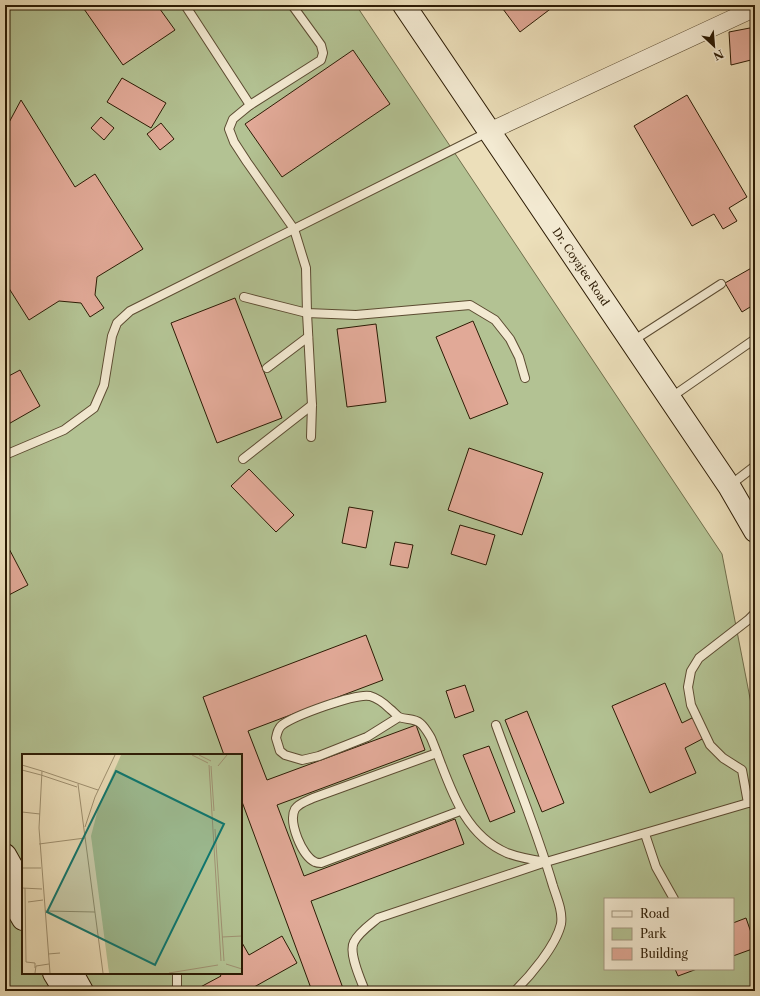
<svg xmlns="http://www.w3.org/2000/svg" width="760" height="996" font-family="'Libre Caslon Text',serif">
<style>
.green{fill:#b3c293;stroke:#706e4c;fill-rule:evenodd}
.building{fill:#e1a997;stroke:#2c1b04}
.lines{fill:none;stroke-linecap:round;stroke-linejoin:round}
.lane-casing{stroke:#5c4c32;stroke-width:10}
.street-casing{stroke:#5c4c32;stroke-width:18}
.secondary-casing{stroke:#2c1b04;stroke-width:24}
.lane{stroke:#f3ead2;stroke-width:8}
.street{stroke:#f3ead2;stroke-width:17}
.secondary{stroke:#f3ead2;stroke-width:22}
.labels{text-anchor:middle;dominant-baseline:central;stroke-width:4;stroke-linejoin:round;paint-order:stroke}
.street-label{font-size:11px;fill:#2c1b04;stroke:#f3ead2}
.inset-road{fill:none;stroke:#9f9171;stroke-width:1}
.view{fill:#0f766e;fill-opacity:0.15;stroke:#0f766e;stroke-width:2}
.inset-edge{fill:none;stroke:#2c1b04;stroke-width:2}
</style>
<rect width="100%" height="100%" fill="#ecdfba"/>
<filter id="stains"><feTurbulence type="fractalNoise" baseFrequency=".005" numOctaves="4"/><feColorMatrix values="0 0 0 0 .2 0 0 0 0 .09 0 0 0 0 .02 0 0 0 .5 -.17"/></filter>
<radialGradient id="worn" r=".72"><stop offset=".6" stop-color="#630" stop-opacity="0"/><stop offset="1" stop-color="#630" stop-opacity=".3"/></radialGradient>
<path class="green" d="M 5,5 L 356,5 L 722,554 L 755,724 L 755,991 L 5,991 ZM 23,755 L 241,755 L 241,973 L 23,973 ZM 605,899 L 733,899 L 733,969 L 605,969 Z"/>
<g class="building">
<polygon points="91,5 157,5 175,30 123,65 84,9"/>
<polygon points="500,5 551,5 553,7 520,32"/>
<polygon points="755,27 755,59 731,65 729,32"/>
<polygon points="353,50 390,104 282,177 245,124"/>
<polygon points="122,78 166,103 151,128 107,102"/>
<polygon points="687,95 747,197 729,208 737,221 723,229 714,214 692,226 634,126"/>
<polygon points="21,100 75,187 95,174 143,249 97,277 95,295 104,308 90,317 81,303 59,301 29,320 5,282 5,130"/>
<polygon points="101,117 114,128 104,140 91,128"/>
<polygon points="161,123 174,139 160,150 147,134"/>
<polygon points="755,266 755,304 742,312 725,283"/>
<polygon points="235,298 282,418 217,443 171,323"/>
<polygon points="473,321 508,404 470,419 436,337"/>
<polygon points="376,324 386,402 347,407 337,329"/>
<polygon points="20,370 40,406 5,426 5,378"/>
<polygon points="469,448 543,473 522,535 448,510"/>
<polygon points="249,469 294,515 276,532 231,486"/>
<polygon points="349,507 373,511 366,548 342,543"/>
<polygon points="460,525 495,535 486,565 451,554"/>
<polygon points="5,541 28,585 5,597"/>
<polygon points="395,542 413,545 408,568 390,565"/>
<polygon points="366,635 383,680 248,731 267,780 416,725 425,750 277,805 304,876 455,819 464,844 311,901 344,991 312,991 241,799 241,755 224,755 203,697"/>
<polygon points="665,683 682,723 694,717 704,738 685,748 696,773 650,793 612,706"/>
<polygon points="465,685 474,711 455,718 446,691"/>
<polygon points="527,711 564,803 542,812 505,720"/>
<polygon points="489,746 515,812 490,822 463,755"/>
<polygon points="746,918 755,944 755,948 733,956 733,923"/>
<polygon points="282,936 297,963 247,991 193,991 221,976 219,973 241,973 241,941 249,955"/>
<polygon points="675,969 697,969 678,976"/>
</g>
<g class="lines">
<defs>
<g id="lane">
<polyline points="185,5 250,105"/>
<polyline points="292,5 321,45 323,53 321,60 250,105 233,119 229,129 234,142 247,162 294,229 306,268 307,313 312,405 311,437"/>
<polyline points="244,297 307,313 356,315 470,305 495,320 510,339 519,357 525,378"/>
<polyline points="631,342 721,284"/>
<polyline points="267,368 308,337"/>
<polyline points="670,398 755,339"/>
<polyline points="5,455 64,430 94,408 104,385 112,336 117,323 130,311 488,132"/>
<polyline points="243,459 312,405"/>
<polyline points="729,486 755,466"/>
<path d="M 399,717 L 367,737 L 319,756 L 302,760 L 285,755 L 280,751 L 276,738 C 277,733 278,728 282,725 C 294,716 355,693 370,696 C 377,698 385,704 390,709 C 393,711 396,715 399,717 C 406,720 414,718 420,723 C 425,727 428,733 431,738 C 449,781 460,833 507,853 C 520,858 533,860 546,862"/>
<path d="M 496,725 C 515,778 537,831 553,886 C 557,898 563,912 561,924 C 556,946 530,976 515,991"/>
<path d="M 437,753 L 313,798 C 307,801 299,803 295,809 C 288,822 302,856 315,862 C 317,863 319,863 321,863 L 460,811"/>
<polyline points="748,803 742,770 723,758 710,745 691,705 688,687 691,671 699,658 748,620 755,613"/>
<polyline points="645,834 656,867 674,899"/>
<polyline points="177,991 177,973"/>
<path d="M 365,991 C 361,980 348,953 354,942 C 359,932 370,925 378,918 L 546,862 L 755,801"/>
</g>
<polyline id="street" points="488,132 755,8"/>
<g id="secondary">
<path id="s1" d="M 404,5 L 729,486 L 755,531"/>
<polyline points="5,855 23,887"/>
<polyline points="5,888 23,919"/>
<polyline points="54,973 65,991"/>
<polyline points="72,973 82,991"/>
</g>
</defs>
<use href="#lane" class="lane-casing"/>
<use href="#street" class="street-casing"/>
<use href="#secondary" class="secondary-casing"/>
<use href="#lane" class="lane"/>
<use href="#street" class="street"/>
<use href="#secondary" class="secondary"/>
</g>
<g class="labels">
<g class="street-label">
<text stroke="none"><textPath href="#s1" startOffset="316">Dr. Coyajee Road</textPath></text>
</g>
</g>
<g transform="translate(22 754)">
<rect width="220" height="220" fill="#ecdfba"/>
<path d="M 99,1 L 220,1 L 220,219 L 87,219 L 69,82 L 77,51 Z" fill="#b3c293"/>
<path class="inset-road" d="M 170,1 L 186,9M 177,1 L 189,7M 0,11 L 20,17 L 17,74 L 28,219M 187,11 L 199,207M 189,12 L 192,57M 196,12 L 205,1M 0,16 L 19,21M 20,17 L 76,36M 19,21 L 55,33M 56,30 L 81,219M 0,58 L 18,60M 63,73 L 73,43 L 93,1M 193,75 L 202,207M 17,90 L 63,84M 0,114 L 19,114M 0,134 L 20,135M 3,134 L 4,208 L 13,209 L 13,214M 6,148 L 21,146M 23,157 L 73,158M 200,183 L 220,182M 26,200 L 38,199M 204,210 L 220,215M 13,219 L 14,212 L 27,210M 147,219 L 196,211"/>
<path class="view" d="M 94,17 L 202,70 L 133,211 L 25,158 Z"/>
<rect width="220" height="220" class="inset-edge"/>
</g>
<rect width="760" height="996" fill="none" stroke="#ecdfba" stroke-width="20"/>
<rect x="6" y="6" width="748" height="984" fill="none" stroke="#2c1b04" stroke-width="2"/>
<rect x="10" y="10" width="740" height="976" fill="none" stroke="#2c1b04"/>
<rect x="604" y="898" width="130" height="72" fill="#f3ead2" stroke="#a39780"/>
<rect x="612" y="911" width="20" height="6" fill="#f3ead2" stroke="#a39780"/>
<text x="640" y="918" font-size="12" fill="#2c1b04">Road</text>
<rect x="612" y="928" width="20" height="12" fill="#b3c293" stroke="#a39780"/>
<text x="640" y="938" font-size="12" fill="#2c1b04">Park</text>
<rect x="612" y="948" width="20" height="12" fill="#e1a997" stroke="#a39780"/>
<text x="640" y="958" font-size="12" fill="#2c1b04">Building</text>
<g transform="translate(714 46) rotate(154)" stroke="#f3ead2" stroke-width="3" paint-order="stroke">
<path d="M0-3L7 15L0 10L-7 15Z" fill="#2c1b04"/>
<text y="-6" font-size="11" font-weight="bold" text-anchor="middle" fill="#2c1b04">N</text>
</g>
<rect width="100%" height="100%" filter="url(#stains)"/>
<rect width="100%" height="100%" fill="url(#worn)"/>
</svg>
